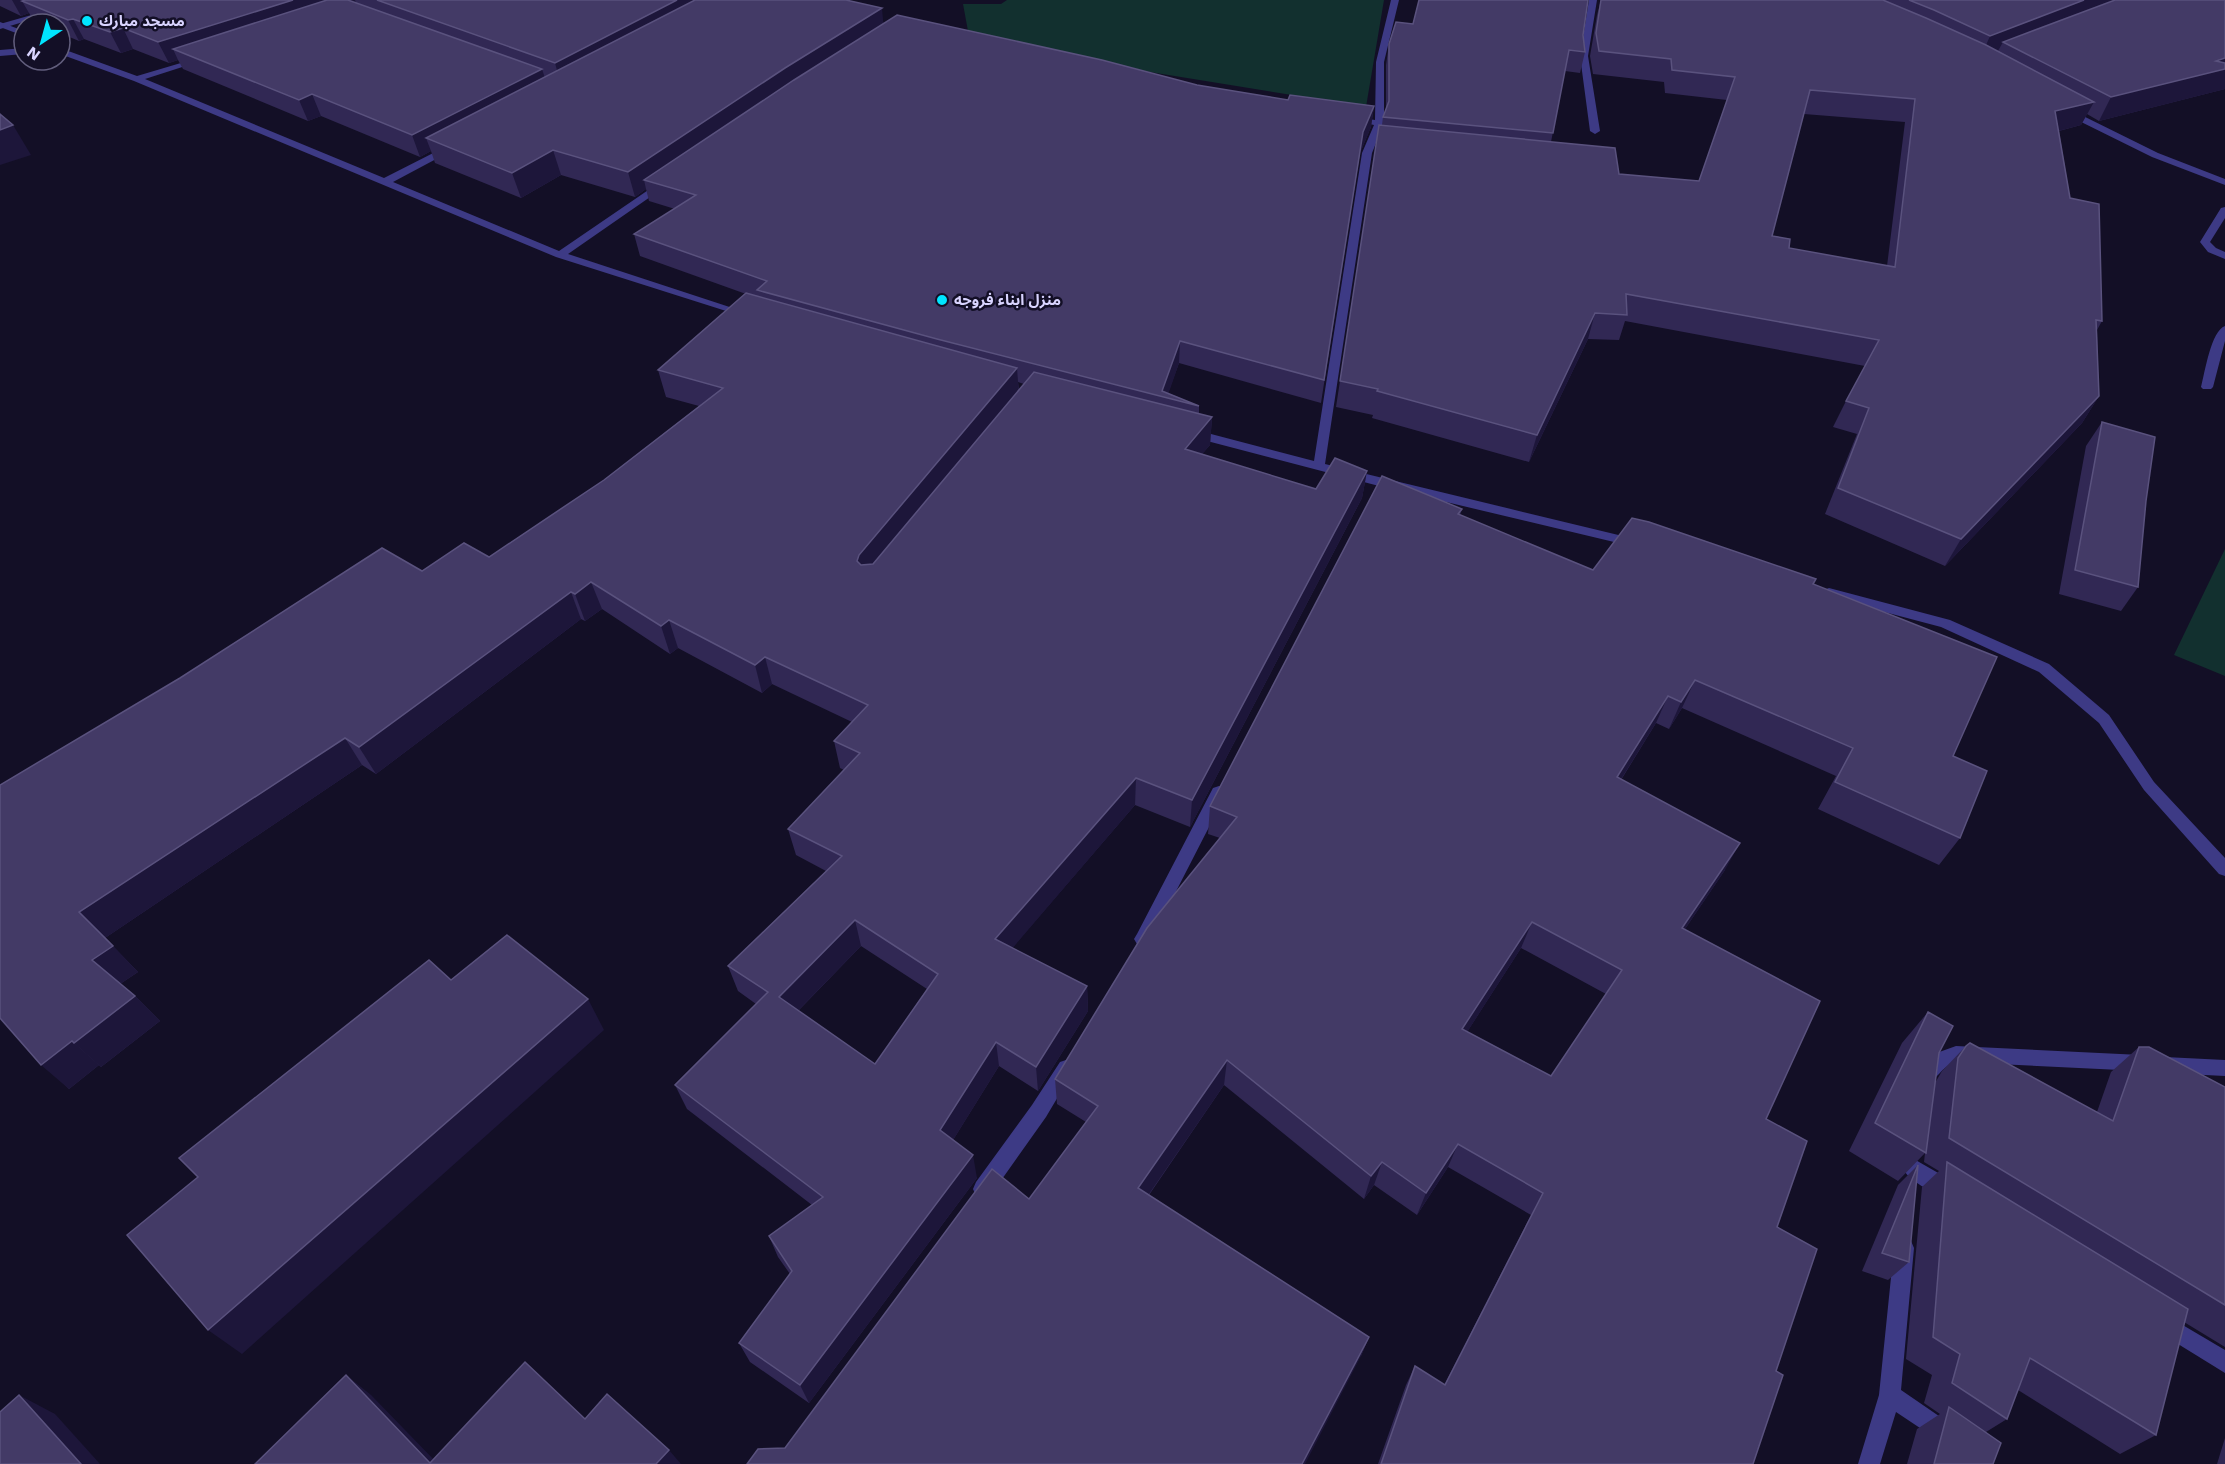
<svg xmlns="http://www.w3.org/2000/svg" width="2225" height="1464" font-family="'Work Sans','Noto Sans Arabic',sans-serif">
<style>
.green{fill:#12302f}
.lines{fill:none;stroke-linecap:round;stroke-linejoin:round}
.minor{fill:#3d3a85;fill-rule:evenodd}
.tertiary{fill:#3d3a85;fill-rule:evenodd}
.wall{fill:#312854;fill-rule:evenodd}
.shaded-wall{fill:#1d163a}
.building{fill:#433a66;stroke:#5a527e;stroke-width:1.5;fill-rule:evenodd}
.poi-dot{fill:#00e5ff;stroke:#130f26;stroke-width:2}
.labels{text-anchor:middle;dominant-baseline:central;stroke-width:5;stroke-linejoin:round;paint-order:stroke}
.far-poi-label{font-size:15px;font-weight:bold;fill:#d9d4ff;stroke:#130f26;text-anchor:start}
</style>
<rect width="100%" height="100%" fill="#130f26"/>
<g class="green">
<polygon points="1007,0 1384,0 1366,107 1150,72 968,31 963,4 1001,4"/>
<polygon points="2225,549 2225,676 2174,655"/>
</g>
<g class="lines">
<g class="minor">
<polygon points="1391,0 1399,0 1384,62 1384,123 1372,153 1325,464 1635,539 1642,543 1640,546 1635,547 1379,486 1188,436 1186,433 1192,429 1314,461 1362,153 1374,125 1347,119 1352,116 1375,120 1376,62"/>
<polygon points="1589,0 1597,0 1588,56 1600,131 1595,134 1590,131 1580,56"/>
<polygon points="0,22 24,31 24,36 0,27"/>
<polygon points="24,48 24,54 0,56 0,50"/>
<polygon points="60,48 137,76 201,57 201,61 145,79 384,178 447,146 453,146 453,150 393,182 559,251 660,182 666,182 666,186 568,254 754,315 749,318 745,317 556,257 134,81 60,54"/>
<polygon points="2063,109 2069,109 2158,153 2225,179 2225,185 2152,157 2063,113"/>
<polygon points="2225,207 2225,218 2210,242 2216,248 2225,252 2225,259 2208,252 2200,242 2221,208"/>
<path d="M 2225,326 L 2225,341 L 2213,387 L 2211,389 L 2203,389 L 2201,387 C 2205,372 2211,331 2225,326 Z"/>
<polygon points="1829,588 1950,620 2049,664 2109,715 2154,782 2225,858 2225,876 2219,874 2144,790 2099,723 2039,672 1941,627 1824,596 1822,593 1824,590"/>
<polygon points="1219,786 1225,788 1227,792 1149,944 1143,946 1137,944 1134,939 1137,934 1213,788"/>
<path d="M 1956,1046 L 2141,1055 L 2147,1057 L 2150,1063 L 2147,1069 L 2141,1071 L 1956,1062 C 1940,1067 1938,1080 1926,1084 L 1920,1082 L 1917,1076 L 1925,1061 L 1931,1055 Z"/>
<polygon points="2165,1057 2225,1060 2225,1076 2165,1073 2159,1071 2156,1065 2159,1059"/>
<polygon points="1066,1060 1072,1062 1075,1068 1046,1117 990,1196 983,1198 976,1196 973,1189 976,1182 1032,1105 1060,1062"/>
<path d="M 1912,1158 L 1954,1182 L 1957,1189 L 1954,1196 L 1947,1198 C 1933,1193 1908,1181 1902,1167 L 1905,1161 Z"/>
<polygon points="1904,1238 1911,1241 1914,1248 1901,1390 1952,1425 1955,1433 1952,1441 1944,1444 1896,1412 1880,1464 1858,1464 1879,1395 1894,1248 1897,1241"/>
<polygon points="2164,1314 2225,1350 2225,1373 2157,1331 2154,1324 2157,1317"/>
</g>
<polygon class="tertiary" points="49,10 56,12 0,29 0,24"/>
</g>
<g class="wall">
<path d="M 0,0 L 846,0 L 884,23 L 1197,85 L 1288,100 L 1374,106 L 1371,127 L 1360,153 L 1321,403 L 1179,363 L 1168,393 L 1199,406 L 1199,414 L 1212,417 L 1210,445 L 1202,454 L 1316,489 L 1367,471 L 1362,498 L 1190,827 L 1135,805 L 1012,948 L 1087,986 L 1088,1011 L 1038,1091 L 999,1066 L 953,1140 L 977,1178 L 809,1403 L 750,1362 L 739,1343 L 790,1274 L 778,1257 L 769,1236 L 812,1205 L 687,1109 L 675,1085 L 756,1004 L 738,991 L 728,966 L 826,871 L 796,855 L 788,829 L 844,770 L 840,768 L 834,741 L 852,722 L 772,684 L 762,693 L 678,648 L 670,654 L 602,609 L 585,621 L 581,619 L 376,774 L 362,765 L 105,938 L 138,972 L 120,984 L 135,996 L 160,1021 L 101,1067 L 99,1065 L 69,1089 L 0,1018 L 422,571 L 489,557 L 604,480 L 699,406 L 666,397 L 658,370 L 746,294 L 640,256 L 634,234 L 675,209 L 649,201 L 646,189 L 635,197 L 561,175 L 521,198 L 435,163 L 431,151 L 420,157 L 321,116 L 308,121 L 183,69 L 178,60 L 169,63 L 133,49 L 121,53 L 84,39 L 79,41 L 60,33 L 60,24 L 40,24 L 34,21 L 29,13 L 21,16 L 0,6 ZM 1018,382 L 1024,384 L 1019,390 ZM 861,946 L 927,989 L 875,1064 L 798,1011 Z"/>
<path d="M 1601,0 L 2225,0 L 2225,89 L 2099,121 L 2087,114 L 2081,125 L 2059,131 L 2070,198 L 2102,321 L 2097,330 L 2099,396 L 2082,423 L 1945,566 L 1825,514 L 1857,434 L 1833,427 L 1846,401 L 1865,366 L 1625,321 L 1619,340 L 1588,339 L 1529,462 L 1372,418 L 1373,415 L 1336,407 L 1379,125 L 1382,125 L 1383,117 L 1386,110 L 1386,65 L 1389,44 L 1413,24 L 1583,35 L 1585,52 L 1580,73 L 1565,71 L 1551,142 L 1619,174 L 1699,181 L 1727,100 L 1665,93 L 1664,82 L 1593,74 L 1590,56 L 1597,15 ZM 1804,114 L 1905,122 L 1887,266 L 1789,248 L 1772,236 Z"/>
<polygon points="2102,422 2146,501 2138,587 2121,611 2059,594 2086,446"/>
<path d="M 1462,509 L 1460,515 L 1593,570 L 1813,584 L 1953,756 L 1960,838 L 1939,865 L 1818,809 L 1836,776 L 1682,708 L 1669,729 L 1656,723 L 1621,780 L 1725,870 L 1685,929 L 1766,1119 L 1777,1227 L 1776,1371 L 1753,1464 L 1378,1464 L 1406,1385 L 1415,1366 L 1444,1385 L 1531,1215 L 1448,1167 L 1417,1215 L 1374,1185 L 1364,1199 L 1224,1085 L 1149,1195 L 1369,1337 L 1361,1356 L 785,1448 L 1029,1199 L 1086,1122 L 1057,1104 L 1055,1079 L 1220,838 L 1208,834 L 1210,806 ZM 1521,948 L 1606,994 L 1551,1076 L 1467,1032 Z"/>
<polygon points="1928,1012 1939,1053 1935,1083 1942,1071 1966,1046 2097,1112 2111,1072 2139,1047 2225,1087 2225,1347 2184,1322 2156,1435 2120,1454 2018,1390 2007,1419 1986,1432 1993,1464 1907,1464 1917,1429 1940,1414 1924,1403 1932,1375 1906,1359 1922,1187 1939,1171 1924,1162 1925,1153 1898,1181 1849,1151 1902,1043"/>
<polygon points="1918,1165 1909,1262 1888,1280 1862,1271 1898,1185"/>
<polygon points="2225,1438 2225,1464 2217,1464"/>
</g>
<g class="shaded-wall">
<polygon points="12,0 76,0 22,1 29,13 21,16"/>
<polygon points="293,0 355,0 356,3 173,49 178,60 169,63 158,42"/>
<polygon points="677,0 750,0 561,85 555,63"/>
<polygon points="2084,0 2130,0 2003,42 1998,51 1980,59 1990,36"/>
<polygon points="882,8 884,31 644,180 646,189 635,197 628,172 785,68"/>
<polygon points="73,19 84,39 79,41 68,20"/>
<polygon points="123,28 133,49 121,53 110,32"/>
<polygon points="2225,58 2225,89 2099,121 2111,97"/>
<polygon points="542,69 549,90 426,138 431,151 420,157 412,135"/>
<polygon points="312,94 321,116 308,121 299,100"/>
<polygon points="2094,102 2081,125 2043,135 2055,111"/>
<polygon points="1374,106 1371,127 1360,153 1321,403 1363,132"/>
<polygon points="13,125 31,155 0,165 0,130"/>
<polygon points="553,150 561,175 521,198 512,173"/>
<polygon points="1595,313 1588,339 1529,462 1537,435"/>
<polygon points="1180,341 1179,363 1167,398 1162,391"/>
<polygon points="1017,368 1019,395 864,583 857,561 859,555"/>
<polygon points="2099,396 2082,423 1945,566 1961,539"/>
<polygon points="1212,417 1210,445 1183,476 1185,449"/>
<polygon points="1367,471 1362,498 1190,827 1192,800"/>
<polygon points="591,582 602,609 585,621 575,594"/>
<polygon points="571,592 581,619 376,774 359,747"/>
<polygon points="669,620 678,648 670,654 661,626"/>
<polygon points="765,657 772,684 762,693 755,665"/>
<polygon points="1695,680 1682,708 1669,729 1681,702"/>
<polygon points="1668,696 1656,723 1605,805 1617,777"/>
<polygon points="345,738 362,765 105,938 79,912"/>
<polygon points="1136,778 1135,805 998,965 995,939"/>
<polygon points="1740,843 1725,870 1668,954 1682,928"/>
<polygon points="855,920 861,946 787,1022 779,997"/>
<polygon points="1532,922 1521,948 1453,1054 1462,1029"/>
<polygon points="113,946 138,972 117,986 92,960"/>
<polygon points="1087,986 1088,1011 1038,1091 1036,1067"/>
<polygon points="135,996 160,1021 101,1067 74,1043"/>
<polygon points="588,999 604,1030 242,1354 208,1330"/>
<polygon points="72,1041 99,1065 69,1089 41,1065"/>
<polygon points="996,1042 999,1066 945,1153 940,1130"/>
<polygon points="1227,1060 1224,1085 1138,1210 1138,1188"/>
<polygon points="1458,1144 1448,1167 1417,1215 1426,1193"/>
<polygon points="973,1155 977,1178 809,1403 800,1385"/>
<polygon points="1382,1162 1374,1185 1364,1199 1371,1176"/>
<polygon points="1369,1337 1361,1356 1305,1464 1302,1464"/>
<polygon points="346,1375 371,1395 438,1464 432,1464"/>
<polygon points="19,1395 55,1414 100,1464 81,1464"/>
<polygon points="669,1450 681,1464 656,1464"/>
</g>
<g class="building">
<polygon points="25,0 293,0 158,42 123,28 110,32 73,19 68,20 22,1"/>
<polygon points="327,0 348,0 542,69 412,135 312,94 299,100 173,49"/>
<polygon points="377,0 677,0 555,63"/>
<polygon points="695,0 846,0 882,8 785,68 628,172 553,150 512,173 426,138"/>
<polygon points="1419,0 1588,0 1583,35 1585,52 1569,50 1553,133 1383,117 1389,101 1389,44 1396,22 1413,24"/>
<path d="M 1601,0 L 1883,0 L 1926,18 L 1986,45 L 2094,102 L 2055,111 L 2070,198 L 2099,204 L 2102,321 L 2096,320 L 2099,396 L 1961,539 L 1838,488 L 1869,408 L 1846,401 L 1879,340 L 1626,294 L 1627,315 L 1595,313 L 1537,435 L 1377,391 L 1378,389 L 1340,381 L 1379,125 L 1615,148 L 1619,174 L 1699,181 L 1735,77 L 1672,70 L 1671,59 L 1599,51 L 1596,33 ZM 1810,90 L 1915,99 L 1895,267 L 1789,248 L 1790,239 L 1772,236 Z"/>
<polygon points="1909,0 2084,0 1990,36 1934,10"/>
<polygon points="2115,0 2225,0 2225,58 2216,61 2225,63 2225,69 2111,97 2003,42"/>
<polygon points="897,15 1102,60 1197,85 1288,100 1290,95 1374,106 1363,132 1324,380 1180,341 1162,391 1199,406 937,339 757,290 767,281 634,234 696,195 644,180 794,80"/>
<polygon points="0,114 13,125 0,130"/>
<path d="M 746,293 L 1017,368 L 859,555 L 857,561 L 861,565 L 873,564 L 1034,372 L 1212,417 L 1185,449 L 1316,489 L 1335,458 L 1367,471 L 1192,800 L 1136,778 L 995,939 L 1087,986 L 1036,1067 L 996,1042 L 940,1130 L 973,1155 L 800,1385 L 739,1343 L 792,1271 L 769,1236 L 823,1197 L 675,1085 L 768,992 L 728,966 L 842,856 L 788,829 L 860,753 L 834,741 L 868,705 L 765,657 L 755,665 L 669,620 L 661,626 L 591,582 L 575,594 L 571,592 L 359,747 L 345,738 L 79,912 L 113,946 L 92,960 L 135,996 L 74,1043 L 72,1041 L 41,1065 L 0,1018 L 0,785 L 180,678 L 382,548 L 422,571 L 464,543 L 489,557 L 604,480 L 723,388 L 658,370 ZM 855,920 L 938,974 L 875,1064 L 779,997 Z"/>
<polygon points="2102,422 2155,437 2146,501 2138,587 2075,570"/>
<path d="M 1382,476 L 1462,509 L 1458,514 L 1593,570 L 1632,518 L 1649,522 L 1816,579 L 1813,584 L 1997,657 L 1953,756 L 1987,771 L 1960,838 L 1835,782 L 1853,748 L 1695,680 L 1681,702 L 1668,696 L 1617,777 L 1740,843 L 1682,928 L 1820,1001 L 1766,1119 L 1807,1141 L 1777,1227 L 1817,1249 L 1776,1371 L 1783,1375 L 1753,1464 L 1381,1464 L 1415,1366 L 1445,1385 L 1543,1193 L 1458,1144 L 1426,1193 L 1382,1162 L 1371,1176 L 1227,1060 L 1138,1188 L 1369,1337 L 1302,1464 L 747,1464 L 758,1449 L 785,1448 L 992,1169 L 1029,1199 L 1098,1106 L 1055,1079 L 1147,928 L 1237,817 L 1210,806 ZM 1532,922 L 1622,970 L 1551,1076 L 1462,1029 Z"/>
<polygon points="507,935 588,999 208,1330 127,1235 198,1177 179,1158 429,960 451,980"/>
<polygon points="1928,1012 1953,1026 1939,1053 1926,1153 1875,1123"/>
<polygon points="1970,1043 2113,1121 2139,1047 2149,1047 2225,1087 2225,1305 1949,1138 1958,1058 1966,1046"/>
<polygon points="1947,1162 2188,1309 2156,1435 2030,1358 2007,1419 1952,1383 1960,1354 1933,1337"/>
<polygon points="1918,1165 1909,1262 1882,1253"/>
<polygon points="525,1362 585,1419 607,1394 669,1450 656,1464 255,1464 346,1375 430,1463"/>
<polygon points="19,1395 81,1464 0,1464 0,1412"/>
<polygon points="1949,1407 2001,1443 1993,1464 1934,1464"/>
</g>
<g class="poi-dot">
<circle cx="87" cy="21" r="6"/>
<circle cx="942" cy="300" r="6"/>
</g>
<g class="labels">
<g class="far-poi-label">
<text x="99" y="21">مسجد مبارك</text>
<text x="954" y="300">منزل ابناء فروجه</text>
</g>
</g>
<g transform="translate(42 42) rotate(216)"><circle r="28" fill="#130f26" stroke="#625e7d" stroke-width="1.5"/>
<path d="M0-4.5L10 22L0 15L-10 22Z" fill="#00e5ff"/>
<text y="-9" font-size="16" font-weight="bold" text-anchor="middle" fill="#d9d4ff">N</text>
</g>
</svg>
